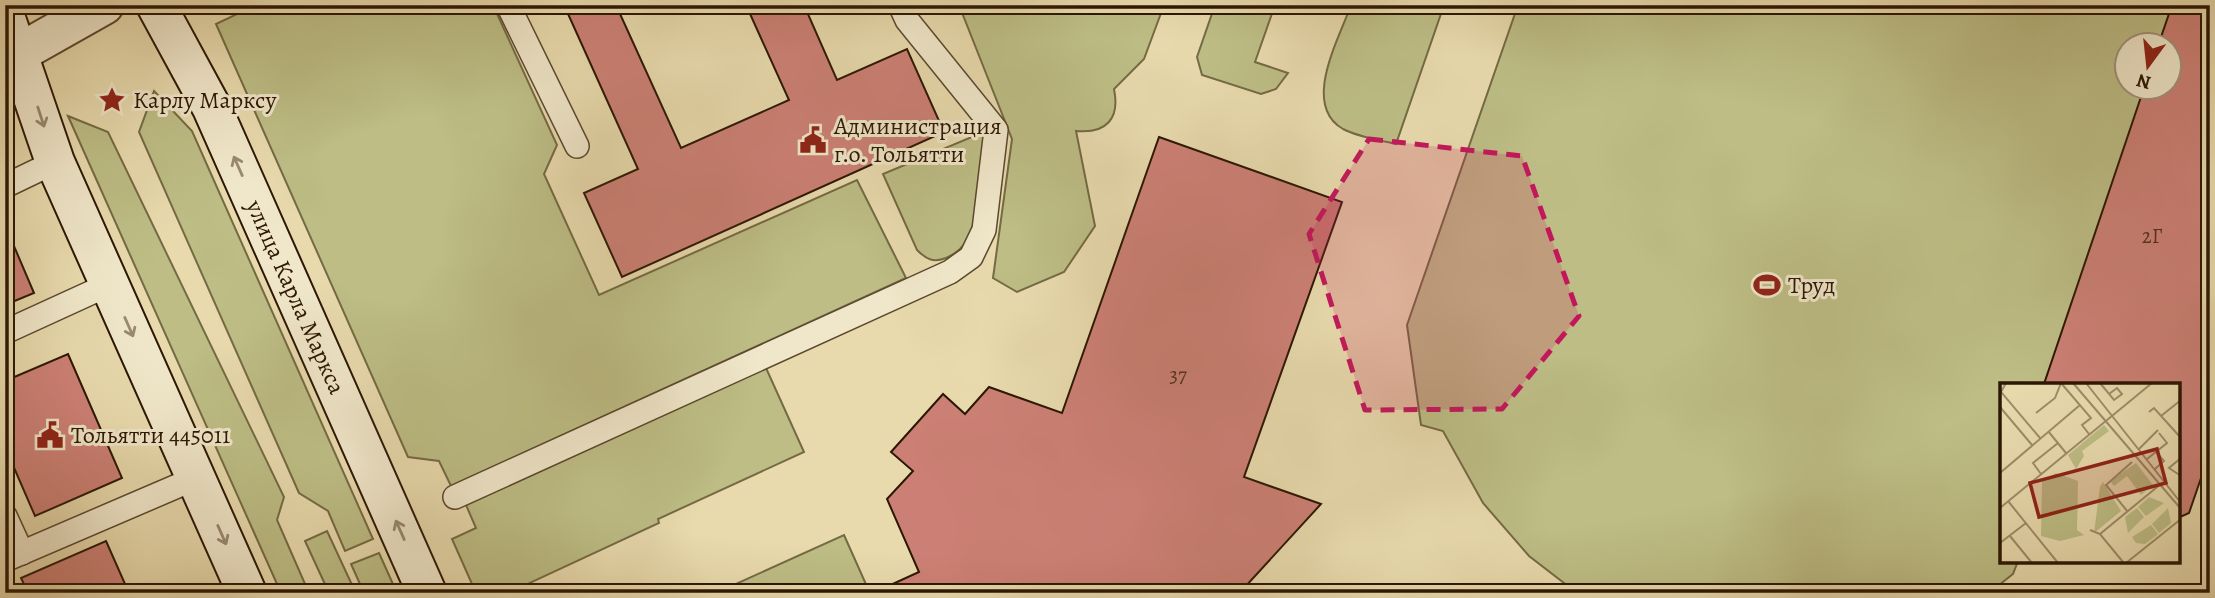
<svg xmlns="http://www.w3.org/2000/svg" width="2215" height="598" font-family="Alegreya,serif">
<style>
.green{fill:#bdbd85;stroke:#746a44;stroke-width:2;fill-rule:evenodd}
.building{fill:#cc8075;stroke:#2c1704;stroke-width:2}
.lines{fill:none;stroke-linecap:round;stroke-linejoin:round}
.service-casing{stroke:#5b482e;stroke-width:26}
.minor-casing{stroke:#5b482e;stroke-width:42}
.secondary-casing{stroke:#2c1704;stroke-width:42}
.service{stroke:#f0e7ca;stroke-width:23}
.minor{stroke:#f0e7ca;stroke-width:38}
.secondary{stroke:#f0e7ca;stroke-width:38}
.oneway{stroke:#988971}
.marked{fill:#c2185b;fill-opacity:0.2;stroke:#c2185b;stroke-width:5;stroke-dasharray:14 9;stroke-linejoin:round}
.labels{text-anchor:middle;dominant-baseline:central;stroke-width:6;stroke-linejoin:round;paint-order:stroke}
.number-label{font-size:21px;fill:#543120}
.poi-label{font-size:24px;fill:#2c1704;stroke:#f0e7ca;text-anchor:start}
.street-label{font-size:24px;fill:#2c1704;stroke:#f0e7ca}
.inset-road{fill:none;stroke:#9d8c69;stroke-width:2}
.view{fill:#8f2418;fill-opacity:0.15;stroke:#8f2418;stroke-width:3.5}
.inset-edge{fill:none;stroke:#2c1704;stroke-width:3.5}
</style>
<rect width="100%" height="100%" fill="#e8daad"/>
<filter id="stains"><feTurbulence type="fractalNoise" baseFrequency=".00286" numOctaves="4"/><feColorMatrix values="0 0 0 0 .2 0 0 0 0 .09 0 0 0 0 .02 0 0 0 .5 -.17"/></filter>
<radialGradient id="worn" r=".72"><stop offset=".6" stop-color="#630" stop-opacity="0"/><stop offset="1" stop-color="#630" stop-opacity=".3"/></radialGradient>
<g class="green">
<polygon points="256,5 493,5 557,145 544,174 599,295 857,180 906,278 451,486 439,461 408,457 216,24"/>
<path d="M 959,5 L 1164,5 L 1144,59 L 1114,89 C 1120,118 1107,134 1076,131 L 1095,226 L 1064,272 L 1017,292 L 993,278 L 1012,139 Z"/>
<polygon points="1215,5 1275,5 1255,62 1288,73 1276,89 1261,94 1202,75 1197,57"/>
<path d="M 1351,5 L 1444,5 L 1396,144 C 1379,140 1358,137 1343,129 C 1301,105 1339,39 1351,5 Z"/>
<path d="M 1518,5 L 2208,5 L 2078,384 L 2002,384 L 2002,561 L 2018,561 L 2013,574 L 1989,593 L 1577,593 L 1529,556 L 1483,503 L 1443,431 L 1421,425 L 1407,325 ZM 2128,46 L 2170,46 L 2170,88 L 2128,88 Z"/>
<polygon points="154,91 192,131 373,539 345,551 328,511 299,493 139,132"/>
<polygon points="68,116 108,132 284,497 277,520 309,593 281,593"/>
<path d="M 986,131 C 983,158 980,218 967,240 C 962,249 955,254 946,258 C 933,263 926,259 917,250 L 883,174 Z"/>
<polygon points="766,368 804,452 658,519 659,523 508,593 476,593 452,539 476,528 466,505"/>
<polygon points="327,531 353,587 340,593 329,593 305,541"/>
<polygon points="844,535 869,591 865,593 716,593"/>
<polygon points="379,553 397,593 364,593 351,564"/>
</g>
<g class="building">
<polygon points="564,5 616,5 681,148 789,100 746,5 804,5 837,80 907,49 944,132 622,277 584,193 638,169"/>
<polygon points="2172,5 2210,5 2210,452 2189,513 2178,518 2178,384 2044,384 2144,88 2170,88 2170,46 2158,46"/>
<polygon points="1159,137 1342,202 1244,477 1321,504 1244,588 1243,593 873,593 919,572 887,499 913,471 891,452 943,394 965,414 989,387 1062,413"/>
<polygon points="5,225 34,293 5,305"/>
<polygon points="68,354 122,478 35,516 5,447 5,381"/>
<polygon points="106,541 129,593 28,593 21,578"/>
</g>
<g class="lines">
<defs>
<g id="service">
<polyline points="508,5 577,146"/>
<polyline points="5,186 55,162"/>
<polyline points="5,332 110,284"/>
<polyline points="455,497 950,272 971,257 984,230 996,130 907,20 900,5"/>
<polyline points="5,516 22,553"/>
<polyline points="5,560 196,478"/>
</g>
<polyline id="minor" points="19,53 104,5"/>
<g id="secondary">
<polyline points="156,5 212,108 427,593"/>
<polyline points="5,16 55,162 247,593"/>
</g>
</defs>
<use href="#service" class="service-casing"/>
<use href="#minor" class="minor-casing"/>
<use href="#secondary" class="secondary-casing"/>
<use href="#service" class="service"/>
<use href="#minor" class="minor"/>
<use href="#secondary" class="secondary"/>
</g>
<defs><path id="oneway-shaft" d="M-6 0H5M1.5-3L5.5 0L1.5 3" fill="none" stroke-width="1.6" stroke-linecap="round" stroke-linejoin="round" transform="scale(1.75)"/></defs>
<g class="oneway">
<use href="#oneway-shaft" transform="translate(41 117) rotate(72)"/>
<use href="#oneway-shaft" transform="translate(238 166) rotate(-114)"/>
<use href="#oneway-shaft" transform="translate(129 327) rotate(66)"/>
<use href="#oneway-shaft" transform="translate(400 530) rotate(-114)"/>
<use href="#oneway-shaft" transform="translate(222 535) rotate(66)"/>
</g>
<path class="marked" d="M 1369,139 L 1522,156 L 1579,316 L 1502,409 L 1365,410 L 1309,234 Z"/>
<defs>
<symbol id="sight-bare" viewBox="-9 -9 18 18"><path d="M0-6L1.8-2.2L6-1.7L2.9 1.2L3.7 5.4L0 3.3L-3.7 5.4L-2.9 1.2L-6-1.7L-1.8-2.2Z" fill="#8f2418" stroke="#f0e7ca" stroke-width="2.5" paint-order="stroke"/></symbol>
<symbol id="civic-bare" viewBox="-9 -9 18 18"><path d="M-.6-6.5H3V-4.5H.6V-3L4-1V1h2V6H-6V1h2V-1L-.6-3ZM-1.2 2.5V6h2.4V2.5Z" fill="#8f2418" stroke="#f0e7ca" stroke-width="2.5" paint-order="stroke"/></symbol>
<symbol id="stadium-bare" viewBox="-9 -9 18 18"><path d="M0-5a6.5 5 0 1 0 0 10a6.5 5 0 1 0 0-10ZM-3.5-1.8h7v3.6h-7Z" fill="#8f2418" stroke="#f0e7ca" stroke-width="2.5" paint-order="stroke"/></symbol>
</defs>
<g fill-rule="evenodd">
<use href="#sight-bare" x="93" y="81" width="38" height="38"/>
<use href="#civic-bare" x="794" y="121" width="38" height="38"/>
<use href="#stadium-bare" x="1748" y="266" width="38" height="38"/>
<use href="#civic-bare" x="31" y="416" width="38" height="38"/>
</g>
<g class="labels">
<g class="number-label">
<text x="2152" y="236">2Г</text>
<text x="1178" y="375">37</text>
</g>
<g class="poi-label">
<text x="133" y="100">Карлу Марксу</text>
<text x="834" y="126">Администрация<tspan x="834" dy="28">г.о. Тольятти</tspan></text>
<text x="1788" y="285">Труд</text>
<text x="71" y="435">Тольятти 445011</text>
</g>
<g class="street-label">
<text transform="translate(296 297) rotate(66)">улица Карла Маркса</text>
</g>
</g>
<g transform="translate(2000 383)">
<rect width="180" height="180" fill="#e8daad"/>
<path d="M 104,42 L 109,48 L 82,68 L 84,73 L 76,86 L 68,72 ZM 136,80 L 153,102 L 141,112 L 127,93 L 114,103 L 110,98 ZM 56,90 L 78,98 L 77,147 L 84,152 L 60,158 L 41,153 L 42,98 ZM 103,99 L 121,128 L 94,150 L 100,104 ZM 149,114 L 164,120 L 146,133 L 138,124 ZM 137,125 L 144,134 L 128,150 L 125,134 ZM 168,125 L 171,140 L 159,150 L 152,141 ZM 151,142 L 158,151 L 145,161 L 136,160 L 132,154 Z" fill="#bdbd85"/>
<path class="inset-road" d="M 6,0 L 1,9 L 40,55M 61,0 L 91,35 L 82,42 L 89,51M 73,0 L 181,126M 86,0 L 181,120M 100,0 L 114,17 L 122,11 L 117,5 L 109,11M 0,24 L 32,62M 149,29 L 154,25 L 181,55M 36,30 L 55,15 L 61,0M 161,33 L 181,17M 48,48 L 66,70M 139,66 L 158,47M 181,75 L 169,85 L 181,93M 147,76 L 167,60 L 159,50M 155,86 L 164,78 L 156,69M 0,90 L 80,22M 41,91 L 33,80 L 58,60M 8,118 L 58,180M 0,125 L 152,0M 128,129 L 106,102 L 132,79M 90,147 L 100,151 L 123,179M 100,151 L 162,100M 10,153 L 32,180M 0,160 L 26,140M 126,180 L 181,136"/>
<path class="view" d="M 157,66 L 166,100 L 39,134 L 30,100 Z"/>
<rect width="180" height="180" class="inset-edge"/>
</g>
<rect width="2215" height="598" fill="none" stroke="#e8daad" stroke-width="28"/>
<rect x="7" y="7" width="2201" height="584" fill="none" stroke="#2c1704" stroke-width="3.5"/>
<rect x="14" y="14" width="2187" height="570" fill="none" stroke="#2c1704" stroke-width="2"/>
<g transform="translate(2148 66) rotate(195)"><circle r="33" fill="#f0e7ca" stroke="#a2947b" stroke-width="2"/>
<path d="M0-5L12 26L0 18L-12 26Z" fill="#8f2418"/>
<text y="-10" font-size="19" font-weight="bold" text-anchor="middle" fill="#2c1704">N</text>
</g>
<rect width="100%" height="100%" filter="url(#stains)"/>
<rect width="100%" height="100%" fill="url(#worn)"/>
</svg>
